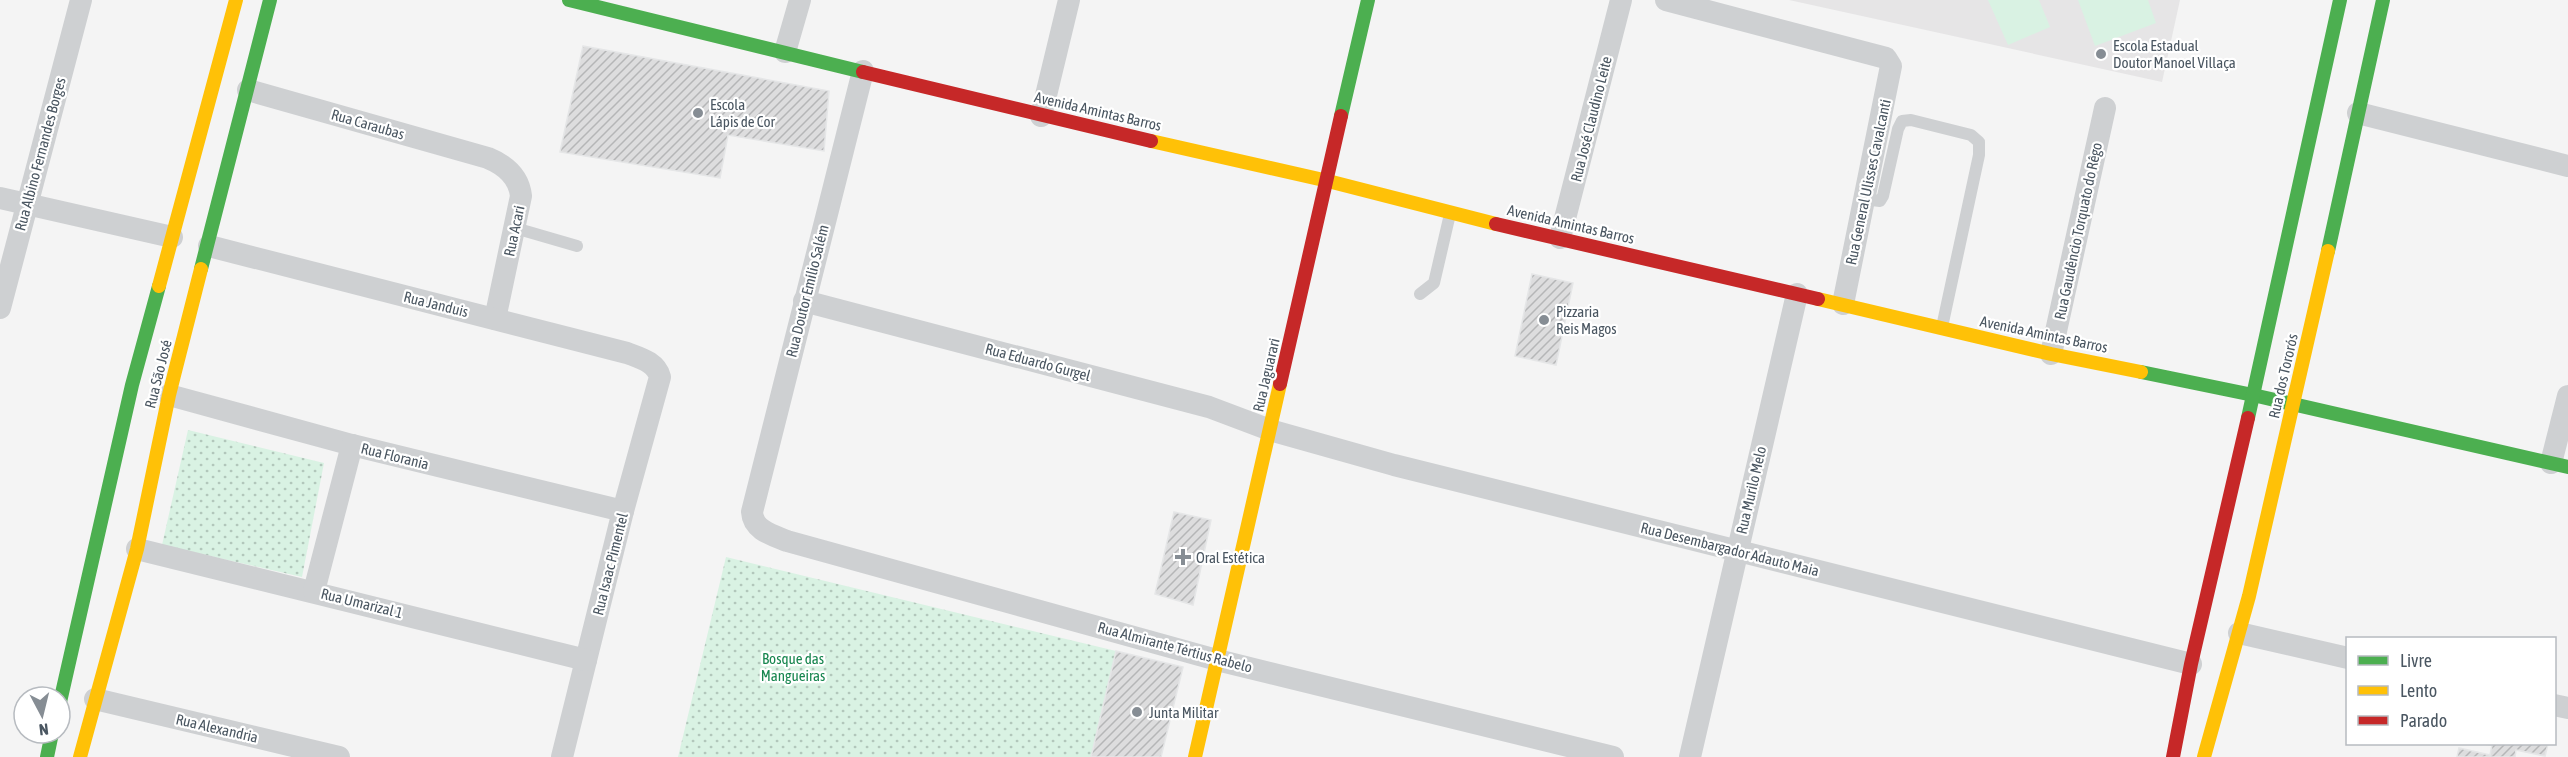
<svg xmlns="http://www.w3.org/2000/svg" width="2568" height="757" font-family="'Asap Condensed',sans-serif">
<style>
.education{fill:#e6e5e6}
.grass{fill:url(#grass-dots)}
.pitch{fill:#d9f2e3}
.building{fill:url(#building-hatch);stroke:#e5e6e7;stroke-width:1.5}
.lines{fill:none;stroke-linecap:round;stroke-linejoin:round}
.lane{stroke:#ced0d2;stroke-width:12}
.street{stroke:#ced0d2;stroke-width:22}
.fast{stroke:#4caf50;stroke-width:14}
.slow{stroke:#ffc107;stroke-width:14}
.jam{stroke:#c62828;stroke-width:14}
.poi-dot{fill:#868d94;stroke:#fff;stroke-width:2}
.labels{text-anchor:middle;dominant-baseline:central;stroke-width:4.5;stroke-linejoin:round;paint-order:stroke}
.poi-label{font-size:15px;fill:#4a5661;stroke:#fff;text-anchor:start}
.street-label{font-size:15px;fill:#4a5661;stroke:#fff}
.park-label{font-size:15px;fill:#17864f;stroke:#fff}
</style>
<defs>
<pattern id="grass-dots" width="8" height="8" patternUnits="userSpaceOnUse" patternTransform="scale(1.5)"><rect width="8" height="8" fill="#d9f2e3"/><path d="M2 2h.1M6 6h.1" fill="none" stroke="#b2c7bb" stroke-width="1.8" stroke-linecap="round"/></pattern>
<pattern id="building-hatch" width="6" height="6" patternUnits="userSpaceOnUse" patternTransform="scale(1.5)"><rect width="6" height="6" fill="#ddddde"/><path d="M-1 1l2-2M0 6l6-6M5 7l2-2" fill="none" stroke="#b5b6b7"/></pattern>
</defs>
<rect width="100%" height="100%" fill="#f4f4f4"/>
<polygon class="education" points="1789,0 2180,0 2162,82"/>
<g class="grass">
<polygon points="188,430 324,463 302,577 162,545"/>
<polygon points="726,557 1116,651 1091,757 678,757"/>
</g>
<g class="pitch">
<polygon points="1988,0 2039,0 2050,27 2008,45"/>
<polygon points="2078,0 2148,0 2156,23 2095,46"/>
</g>
<g class="building">
<polygon points="583,46 829,91 824,151 728,135 720,178 560,152"/>
<polygon points="1532,274 1573,283 1556,365 1515,356"/>
<polygon points="1174,512 1211,520 1193,605 1155,594"/>
<polygon points="1116,651 1183,667 1161,757 1091,757"/>
<polygon points="2484,744 2548,744 2545,756 2516,750 2515,757 2457,757 2459,748 2490,755 2492,745"/>
</g>
<g class="lines">
<g class="lane">
<polyline points="1864,199 1880,201 1883,196 1898,129 1902,121 1911,120 1971,135 1979,142 1979,155 1942,327"/>
<polyline points="515,228 577,246"/>
<polyline points="1420,294 1434,283 1450,214"/>
</g>
<g class="street">
<polyline points="1666,0 1886,58 1891,66 1843,304"/>
<polyline points="785,52 800,0"/>
<path d="M 863,71 L 752,512 C 753,530 772,535 787,541 L 1217,660 L 1613,757"/>
<path d="M 248,90 L 488,158 C 505,165 519,177 521,196 L 495,319"/>
<polyline points="2358,113 2568,166"/>
<polyline points="1041,116 1069,0"/>
<polyline points="0,198 172,237"/>
<polyline points="1560,238 1621,0"/>
<path d="M 209,246 L 627,353 C 640,358 656,362 660,377 L 623,511 L 562,757"/>
<polyline points="804,301 1209,407 1270,430 1394,465 2191,664"/>
<polyline points="0,308 81,0"/>
<polyline points="2051,354 2105,108"/>
<polyline points="169,395 352,445 623,511"/>
<polyline points="2551,463 2568,396"/>
<polyline points="137,549 586,660"/>
<polyline points="314,591 352,445"/>
<polyline points="2239,633 2348,658"/>
<polyline points="95,699 339,757"/>
<polyline points="2554,705 2568,708"/>
<polyline points="1690,757 1797,294"/>
</g>
<g class="fast">
<polyline points="569,0 863,72"/>
<polyline points="1341,116 1368,0"/>
<polyline points="2328,251 2383,0"/>
<polyline points="201,269 270,0"/>
<polyline points="2141,372 2253,395 2568,467"/>
<polyline points="2248,418 2340,0"/>
<polyline points="60,702 132,385 159,286"/>
<polyline points="47,757 52,733"/>
</g>
<g class="slow">
<polyline points="1151,141 1328,181 1496,224"/>
<polyline points="159,286 236,0"/>
<polyline points="1818,299 2051,354 2141,372"/>
<polyline points="80,757 137,549 169,395 201,269"/>
<polyline points="1195,757 1280,384"/>
<polyline points="2204,757 2249,596 2328,251"/>
</g>
<g class="jam">
<polyline points="863,72 1151,141"/>
<polyline points="1496,224 1818,299"/>
<polyline points="1280,384 1341,116"/>
<polyline points="2173,757 2191,664 2248,418"/>
</g>
</g>
<g class="poi-dot">
<circle cx="2101" cy="54" r="6"/>
<circle cx="698" cy="113" r="6"/>
<circle cx="1544" cy="320" r="6"/>
<path d="M1180 548h6v6h6v6h-6v6h-6v-6h-6v-6h6z"/>
<circle cx="1137" cy="712" r="6"/>
</g>
<g class="labels">
<g class="poi-label">
<text x="2113" y="45">Escola Estadual<tspan x="2113" dy="17">Doutor Manoel Villaça</tspan></text>
<text x="710" y="104">Escola<tspan x="710" dy="17">Lápis de Cor</tspan></text>
<text x="1556" y="311">Pizzaria<tspan x="1556" dy="17">Reis Magos</tspan></text>
<text x="1196" y="557">Oral Estética</text>
<text x="1149" y="712">Junta Militar</text>
</g>
<g class="street-label">
<text transform="translate(1098 111) rotate(13)">Avenida Amintas Barros</text>
<text transform="translate(1591 119) rotate(-76)">Rua José Claudino Leite</text>
<text transform="translate(368 124) rotate(16)">Rua Caraubas</text>
<text transform="translate(40 154) rotate(-75)">Rua Albino Fernandes Borges</text>
<text transform="translate(1868 182) rotate(-78)">Rua General Ulisses Cavalcanti</text>
<text transform="translate(1571 224) rotate(13)">Avenida Amintas Barros</text>
<text transform="translate(514 231) rotate(-78)">Rua Acari</text>
<text transform="translate(2078 231) rotate(-78)">Rua Gaudêncio Torquato do Rêgo</text>
<text transform="translate(807 291) rotate(-76)">Rua Doutor Emílio Salém</text>
<text transform="translate(436 304) rotate(14)">Rua Janduis</text>
<text transform="translate(2044 334) rotate(12)">Avenida Amintas Barros</text>
<text transform="translate(1038 362) rotate(15)">Rua Eduardo Gurgel</text>
<text transform="translate(158 374) rotate(-76)">Rua São José</text>
<text transform="translate(1266 375) rotate(-77)">Rua Jaguarari</text>
<text transform="translate(2283 376) rotate(-77)">Rua dos Tororós</text>
<text transform="translate(395 456) rotate(14)">Rua Florania</text>
<text transform="translate(1751 490) rotate(-77)">Rua Murilo Melo</text>
<text transform="translate(1730 549) rotate(14)">Rua Desembargador Adauto Maia</text>
<text transform="translate(610 564) rotate(-76)">Rua Isaac Pimentel</text>
<text transform="translate(362 603) rotate(14)">Rua Umarizal 1</text>
<text transform="translate(1175 647) rotate(15)">Rua Almirante Tértius Rabelo</text>
<text transform="translate(217 728) rotate(13)">Rua Alexandria</text>
</g>
<g class="park-label">
<text x="793" y="658">Bosque das<tspan x="793" dy="17">Mangueiras</tspan></text>
</g>
</g>
<rect x="2346" y="637" width="210" height="108" fill="#ffffff" stroke="#b7bbc0" stroke-width="1.5"/>
<rect x="2358" y="656" width="30" height="9" fill="#4caf50" stroke="#b7bbc0" stroke-width="1.5"/>
<text x="2400" y="667" font-size="18" fill="#4a5661">Livre</text>
<rect x="2358" y="686" width="30" height="9" fill="#ffc107" stroke="#b7bbc0" stroke-width="1.5"/>
<text x="2400" y="697" font-size="18" fill="#4a5661">Lento</text>
<rect x="2358" y="716" width="30" height="9" fill="#c62828" stroke="#b7bbc0" stroke-width="1.5"/>
<text x="2400" y="727" font-size="18" fill="#4a5661">Parado</text>
<g transform="translate(42 715) rotate(173)"><circle r="28" fill="#ffffff" stroke="#b7bbc0" stroke-width="1.5"/>
<path d="M0-4.5L10 22L0 15L-10 22Z" fill="#868d94"/>
<text y="-9" font-size="16" font-weight="bold" text-anchor="middle" fill="#4a5661">N</text>
</g>
</svg>
